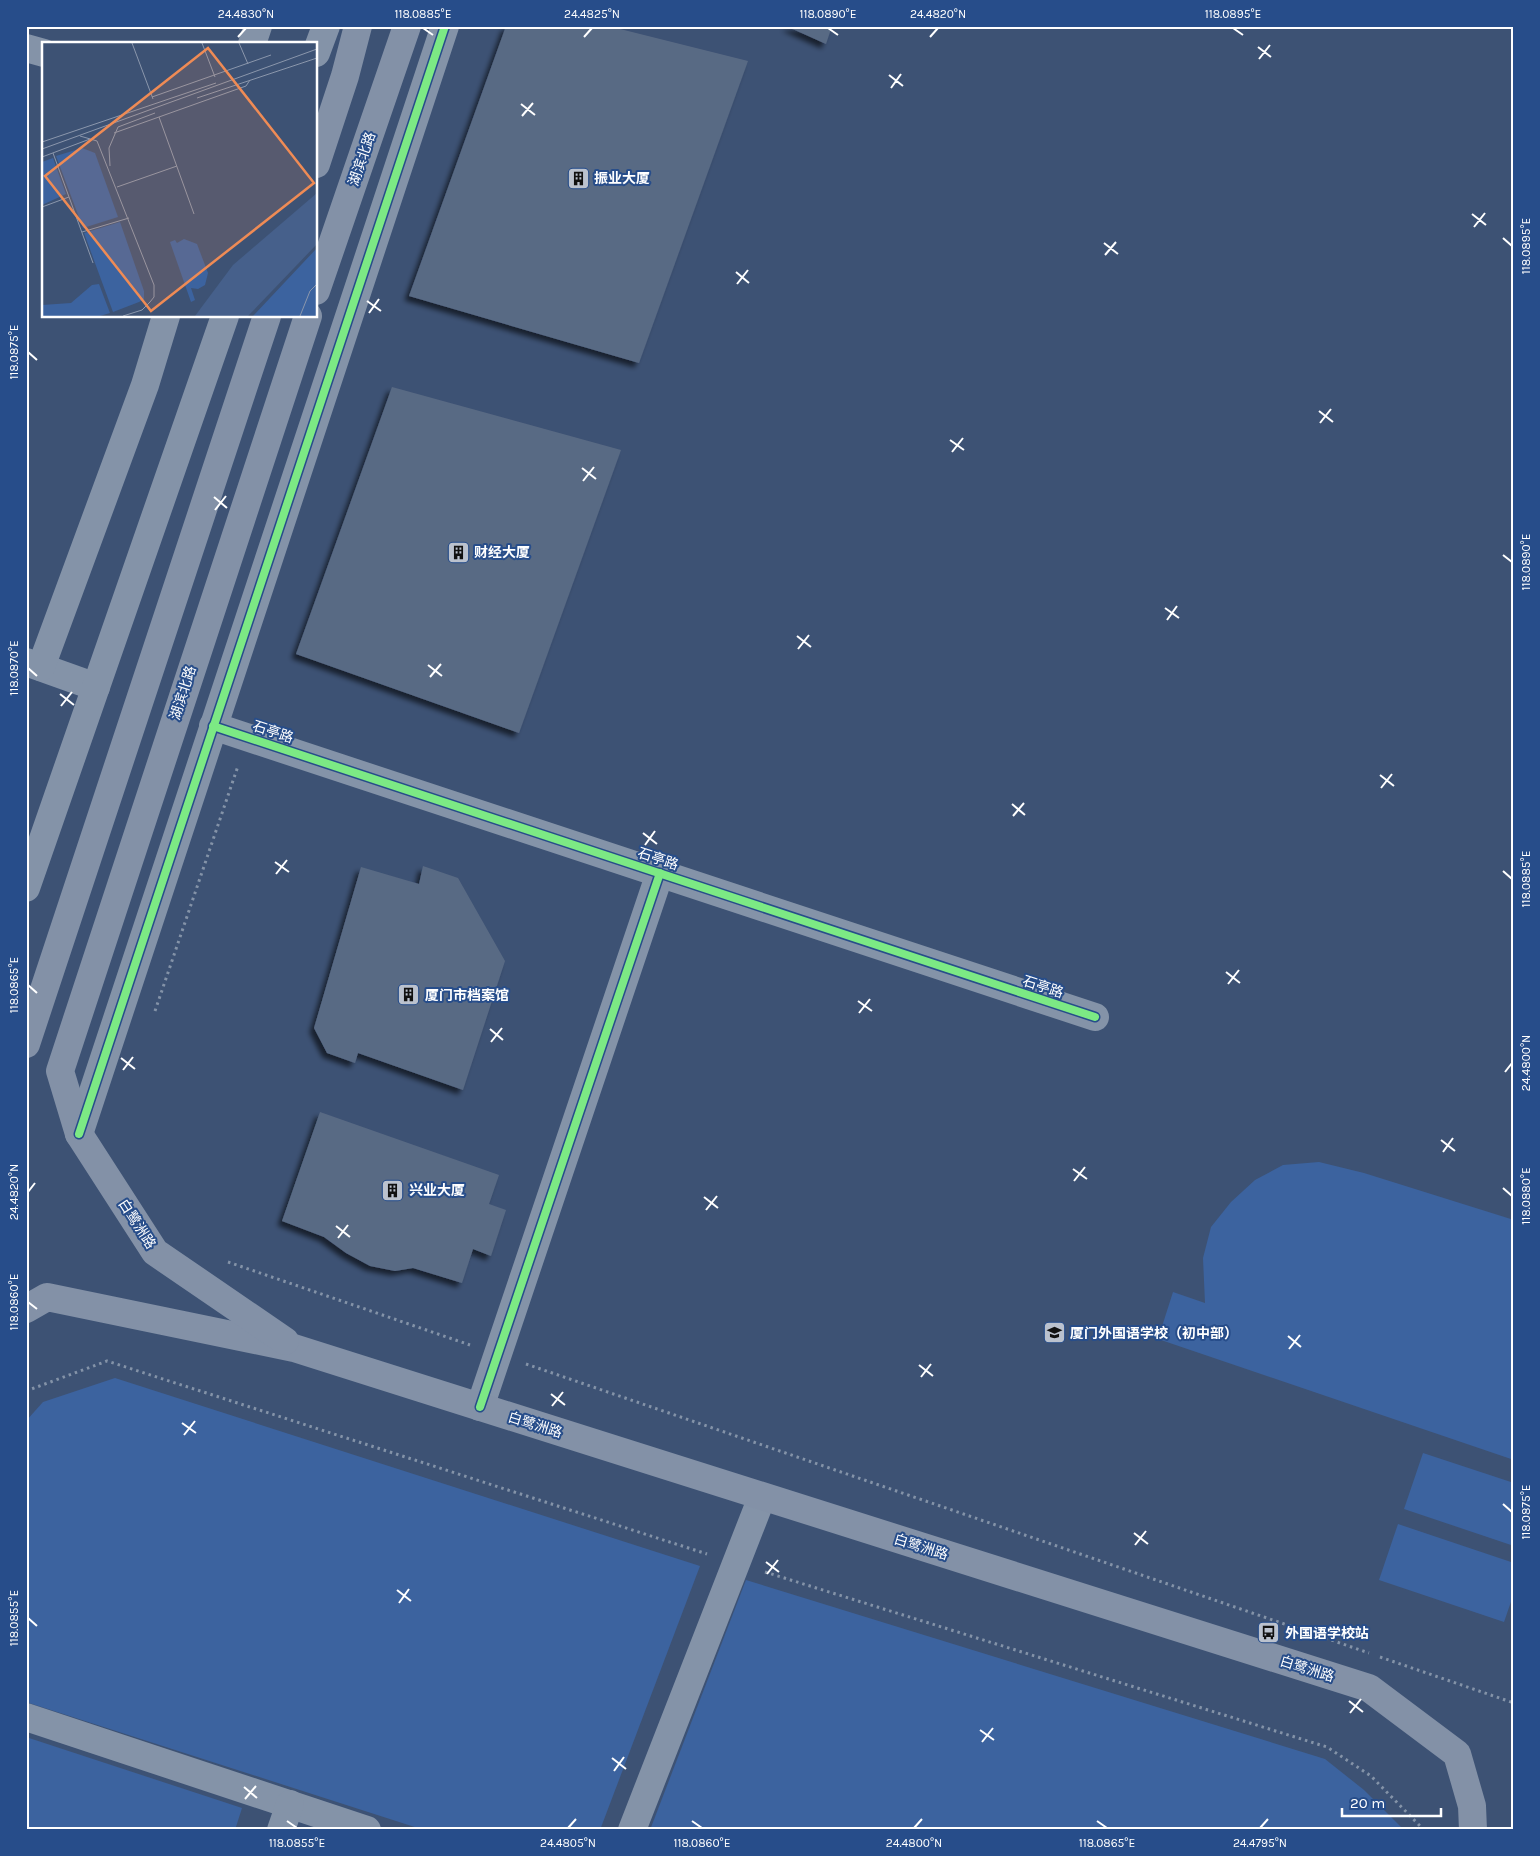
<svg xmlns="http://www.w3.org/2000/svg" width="1540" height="1856" font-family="Karla,'Noto Sans SC',sans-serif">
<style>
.green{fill:#3c639f}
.building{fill:#596a84;filter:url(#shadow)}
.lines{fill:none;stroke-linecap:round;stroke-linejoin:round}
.path{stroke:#8493a8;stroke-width:3;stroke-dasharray:2.5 4;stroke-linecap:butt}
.minor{stroke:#8493a8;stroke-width:28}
.major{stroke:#8391a7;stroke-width:28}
.cycleway-casing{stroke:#274d8a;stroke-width:11}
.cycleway{stroke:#7ce984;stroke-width:8}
.ticks{fill:none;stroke:#fff;stroke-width:2}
.labels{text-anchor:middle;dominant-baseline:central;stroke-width:4;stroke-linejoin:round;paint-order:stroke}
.street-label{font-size:14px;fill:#fff;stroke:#274d8a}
.poi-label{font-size:14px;font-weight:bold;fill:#fff;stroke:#274d8a;text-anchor:start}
.inset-road{fill:none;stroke:#8b97ac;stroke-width:1}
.view{fill:#ef8b55;fill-opacity:0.15;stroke:#ef8b55;stroke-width:2.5}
.inset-edge{fill:none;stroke:#fff;stroke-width:2.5}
.neatline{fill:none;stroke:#fff;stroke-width:2}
.ticks-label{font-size:12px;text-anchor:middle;fill:#fff}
</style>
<defs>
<filter id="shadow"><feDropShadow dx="-4.5" dy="4.5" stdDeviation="2.5" flood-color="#0009"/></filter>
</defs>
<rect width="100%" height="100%" fill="#3d5274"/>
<g class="green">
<polygon points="1319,1162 1364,1173 1514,1220 1514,1460 1158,1339 1173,1292 1205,1303 1203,1258 1211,1227 1231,1202 1255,1180 1283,1165"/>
<polygon points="115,1378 700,1566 600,1830 424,1830 26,1702 26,1421 43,1402"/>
<polygon points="1423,1453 1514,1483 1514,1546 1404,1509"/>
<polygon points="1398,1524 1514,1563 1514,1593 1504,1622 1379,1580"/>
<polygon points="746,1580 1325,1759 1364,1790 1404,1830 650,1830"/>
<polygon points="26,1737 242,1808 235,1830 26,1830"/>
</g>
<g class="building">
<polygon points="506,26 608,26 748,61 639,363 409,296"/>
<polygon points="786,26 832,26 826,44"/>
<polygon points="392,387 621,450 519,733 296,654"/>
<polygon points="423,866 458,878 505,961 463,1090 358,1053 355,1063 327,1053 314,1028 361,867 419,884"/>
<polygon points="320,1112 499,1175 489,1204 506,1210 491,1256 473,1249 462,1283 413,1268 395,1271 370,1266 346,1253 324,1237 282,1221"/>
</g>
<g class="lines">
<g class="path">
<polyline points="155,1011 238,766"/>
<polyline points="228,1262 470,1345"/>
<polyline points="526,1364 1369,1653"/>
<polyline points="26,1391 107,1361 707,1554"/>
<polyline points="765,1572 1327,1747 1371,1776 1424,1830"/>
<polyline points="1380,1657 1514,1703"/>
</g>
<g class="minor">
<polyline points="252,44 258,26"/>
<polyline points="26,48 44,53"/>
<polyline points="316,53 326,26"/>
<polyline points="26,662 96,687"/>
<polyline points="41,667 145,385 166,316"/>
<polyline points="213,726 1095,1017"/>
<polyline points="26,888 225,316"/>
<polyline points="79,1134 445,26"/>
<polyline points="480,1407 660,873"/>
<polyline points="26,1717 367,1830"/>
<polyline points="281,1830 290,1804"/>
<polyline points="632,1830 762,1497"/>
</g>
<g class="major">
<polyline points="316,164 345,76 358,26"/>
<polyline points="316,291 407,26"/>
<polyline points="26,1044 267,316"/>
<polyline points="26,1309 47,1297 294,1348 1369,1688 1457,1754 1472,1806 1473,1830"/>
<polyline points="285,1341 155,1252 79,1134 60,1071 308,316"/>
</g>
<defs>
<g id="cycleway">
<polyline points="213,726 1095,1017"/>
<polyline points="79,1134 445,26"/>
<polyline points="480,1407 660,873"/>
</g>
</defs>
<use href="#cycleway" class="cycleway-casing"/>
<use href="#cycleway" class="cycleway"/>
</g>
<path class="ticks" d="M 423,28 L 433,35M 828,28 L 838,35M 1233,28 L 1243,35M 238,37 L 246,28M 584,37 L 592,28M 930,37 L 938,28M 1258,47 L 1271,57M 1259,59 L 1270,45M 889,75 L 903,86M 891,88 L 901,74M 521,104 L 535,115M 522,116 L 533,103M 1472,214 L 1486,225M 1474,227 L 1485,213M 1503,238 L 1512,246M 1104,243 L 1118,254M 1105,255 L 1116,242M 736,272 L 749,283M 737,284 L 748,270M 367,301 L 381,311M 369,313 L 379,299M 28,352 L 37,360M 1319,411 L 1333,422M 1320,423 L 1331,409M 950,440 L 964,450M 952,452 L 963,438M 582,468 L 596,479M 583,481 L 594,467M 214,497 L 227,508M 215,510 L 226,496M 1503,555 L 1512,562M 1165,608 L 1179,618M 1167,620 L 1177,606M 797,636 L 811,647M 798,649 L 809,635M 428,665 L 442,676M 28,668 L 37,676M 430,677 L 441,664M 60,694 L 74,705M 61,706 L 72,692M 1380,775 L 1394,786M 1381,788 L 1392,774M 1012,804 L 1025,815M 1013,816 L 1024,803M 643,833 L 657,844M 645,845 L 655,831M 275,862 L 289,872M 1503,871 L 1512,879M 276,874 L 287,860M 1226,972 L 1240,983M 1228,984 L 1239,970M 28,985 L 37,993M 858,1001 L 872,1011M 859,1013 L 870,999M 490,1029 L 503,1040M 491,1042 L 502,1028M 121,1058 L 135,1069M 123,1070 L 133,1057M 1505,1072 L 1512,1063M 1441,1140 L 1455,1151M 1443,1152 L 1453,1138M 1073,1169 L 1087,1179M 1074,1181 L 1085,1167M 1503,1188 L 1512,1196M 28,1192 L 35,1183M 704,1197 L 718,1208M 706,1210 L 717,1196M 336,1226 L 350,1237M 338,1238 L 348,1225M 28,1302 L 37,1309M 1288,1336 L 1301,1347M 1289,1349 L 1300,1335M 919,1365 L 933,1376M 921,1377 L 931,1364M 551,1394 L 565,1405M 552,1406 L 563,1392M 182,1423 L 196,1433M 184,1435 L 195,1421M 1503,1504 L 1512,1512M 1134,1533 L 1148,1544M 1135,1545 L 1146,1531M 766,1562 L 779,1572M 767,1574 L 778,1560M 397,1590 L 411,1601M 399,1603 L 409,1589M 28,1618 L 37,1626M 1349,1701 L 1363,1712M 1350,1713 L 1361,1699M 980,1730 L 994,1740M 982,1742 L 993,1728M 612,1758 L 626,1769M 614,1771 L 624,1757M 244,1787 L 257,1798M 245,1799 L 256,1786M 287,1821 L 297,1828M 692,1821 L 702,1828M 1097,1821 L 1107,1828M 568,1828 L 576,1819M 914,1828 L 922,1819M 1260,1828 L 1268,1819"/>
<defs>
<symbol id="building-square" viewBox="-11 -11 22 22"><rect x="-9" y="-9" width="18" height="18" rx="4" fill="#bbc2ce" stroke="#274d8a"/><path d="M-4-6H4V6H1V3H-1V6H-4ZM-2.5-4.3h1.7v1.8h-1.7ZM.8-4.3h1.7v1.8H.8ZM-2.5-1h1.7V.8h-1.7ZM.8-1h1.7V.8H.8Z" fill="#111"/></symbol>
<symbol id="school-square" viewBox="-11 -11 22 22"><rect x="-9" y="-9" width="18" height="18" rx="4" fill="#bbc2ce" stroke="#274d8a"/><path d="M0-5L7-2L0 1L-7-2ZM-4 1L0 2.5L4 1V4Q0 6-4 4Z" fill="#111"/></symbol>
<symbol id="bus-square" viewBox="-11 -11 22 22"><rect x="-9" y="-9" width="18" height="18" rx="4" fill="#bbc2ce" stroke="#274d8a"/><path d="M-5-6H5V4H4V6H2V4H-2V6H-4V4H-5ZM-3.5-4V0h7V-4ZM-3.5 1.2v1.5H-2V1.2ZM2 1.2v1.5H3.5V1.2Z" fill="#111"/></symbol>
</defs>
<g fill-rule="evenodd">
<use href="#building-square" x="566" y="166" width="25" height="25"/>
<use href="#building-square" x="446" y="540" width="25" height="25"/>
<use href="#building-square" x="396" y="982" width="25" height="25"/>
<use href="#building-square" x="380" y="1178" width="25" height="25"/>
<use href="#school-square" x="1042" y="1320" width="25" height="25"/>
<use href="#bus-square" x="1256" y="1620" width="25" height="25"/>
</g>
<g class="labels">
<g class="street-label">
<text transform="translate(362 159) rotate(-71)">湖滨北路</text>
<text transform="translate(183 693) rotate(-72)">湖滨北路</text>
<text transform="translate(273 732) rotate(18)">石亭路</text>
<text transform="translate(658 859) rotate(18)">石亭路</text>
<text transform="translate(1043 987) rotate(18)">石亭路</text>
<text transform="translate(137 1224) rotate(57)">白鹭洲路</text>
<text transform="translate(535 1425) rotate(17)">白鹭洲路</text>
<text transform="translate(921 1547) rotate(17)">白鹭洲路</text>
<text transform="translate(1307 1669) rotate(17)">白鹭洲路</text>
</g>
<g class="poi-label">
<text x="594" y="178">振业大厦</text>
<text x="474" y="552">财经大厦</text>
<text x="425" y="995">厦门市档案馆</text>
<text x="409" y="1190">兴业大厦</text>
<text x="1070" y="1333">厦门外国语学校（初中部）</text>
<text x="1285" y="1633">外国语学校站</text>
</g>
</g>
<g transform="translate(42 42)">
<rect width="275" height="275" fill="#3d5274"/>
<path d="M 40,106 L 53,111 L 76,175 L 41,186 L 14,114 ZM 11,116 L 24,152 L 0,163 L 0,120 ZM 78,180 L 102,249 L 102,257 L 97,260 L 71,270 L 42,191 ZM 142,197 L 155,202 L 166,231 L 163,243 L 156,247 L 149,246 L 153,258 L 149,260 L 128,200 L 133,198 L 135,201 ZM 275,206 L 275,274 L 211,274 ZM 57,242 L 68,271 L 58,274 L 0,274 L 0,263 L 29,261 L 50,243 Z" fill="#3c639f"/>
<path d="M 275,151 L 275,202 L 206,274 L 153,274 L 191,223 Z" fill="#46608b"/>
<path class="inset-road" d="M 90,1 L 111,57M 160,1 L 173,35M 197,1 L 206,22M 110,55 L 229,13M 155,56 L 275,16M 117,75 L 152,172M 72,91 L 204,44 L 208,38M 38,94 L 55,99 L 112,243 L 112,255 L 108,260 L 100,268 L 81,274M 0,100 L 174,41M 0,107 L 275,7M 11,111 L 51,221M 0,115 L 48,97M 68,124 L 67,106 L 76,85 L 113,71M 75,145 L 135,124M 0,165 L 27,155M 40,190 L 87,176M 258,274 L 268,249 L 275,242"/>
<path class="view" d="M 166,6 L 272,141 L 109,269 L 3,134 Z"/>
<rect width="275" height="275" class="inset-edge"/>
</g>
<rect width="1540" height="1856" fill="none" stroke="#274d8a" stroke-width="55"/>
<path d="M1342 1808v8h99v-8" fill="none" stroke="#ffffff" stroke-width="2.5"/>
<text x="1350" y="1808" font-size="15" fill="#ffffff" stroke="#274d8a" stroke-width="4" paint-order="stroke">20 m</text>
<rect x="28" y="28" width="1484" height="1800" class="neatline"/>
<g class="ticks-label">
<text x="246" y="18">24.4830°N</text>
<text x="423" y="18">118.0885°E</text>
<text x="592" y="18">24.4825°N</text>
<text x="828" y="18">118.0890°E</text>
<text x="938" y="18">24.4820°N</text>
<text x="1233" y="18">118.0895°E</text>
<text transform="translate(1526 246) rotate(-90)" y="4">118.0895°E</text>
<text transform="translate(14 352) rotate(-90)" y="4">118.0875°E</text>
<text transform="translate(1526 562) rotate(-90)" y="4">118.0890°E</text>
<text transform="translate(14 668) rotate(-90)" y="4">118.0870°E</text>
<text transform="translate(1526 879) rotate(-90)" y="4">118.0885°E</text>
<text transform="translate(14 985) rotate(-90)" y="4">118.0865°E</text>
<text transform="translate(1526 1063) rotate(-90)" y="4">24.4800°N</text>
<text transform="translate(14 1192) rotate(-90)" y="4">24.4820°N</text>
<text transform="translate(1526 1196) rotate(-90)" y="4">118.0880°E</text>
<text transform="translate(14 1302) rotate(-90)" y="4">118.0860°E</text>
<text transform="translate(1526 1512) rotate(-90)" y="4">118.0875°E</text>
<text transform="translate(14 1618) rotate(-90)" y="4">118.0855°E</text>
<text x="297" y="1847">118.0855°E</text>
<text x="568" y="1847">24.4805°N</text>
<text x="702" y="1847">118.0860°E</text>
<text x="914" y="1847">24.4800°N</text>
<text x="1107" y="1847">118.0865°E</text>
<text x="1260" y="1847">24.4795°N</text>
</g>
</svg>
